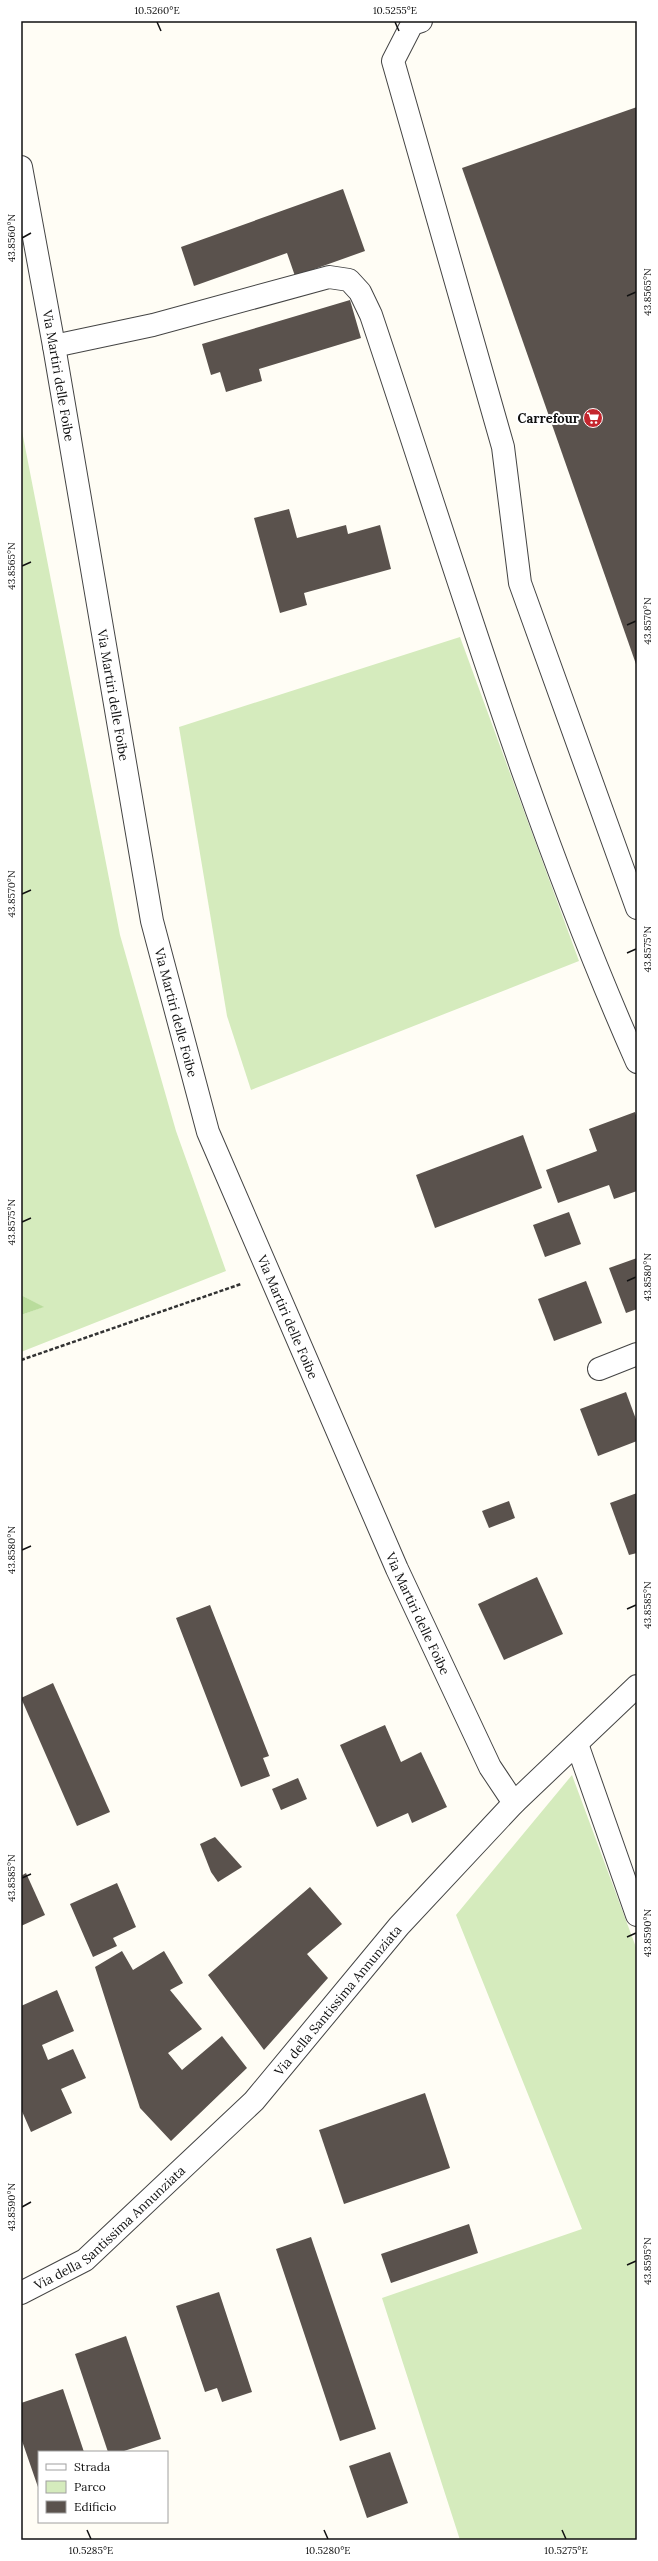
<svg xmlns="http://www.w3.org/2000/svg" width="658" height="2561" font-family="Lora,serif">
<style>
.green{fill:#d5ebbd}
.forest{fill:#b9dc9c}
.building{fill:#5a524d}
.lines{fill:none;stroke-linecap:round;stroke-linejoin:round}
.minor-casing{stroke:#444;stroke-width:24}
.path{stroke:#333;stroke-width:2.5;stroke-dasharray:4 2;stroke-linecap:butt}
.minor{stroke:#fff;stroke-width:22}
.ticks{fill:none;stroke:#111;stroke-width:1.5}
.labels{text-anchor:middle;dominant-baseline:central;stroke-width:4;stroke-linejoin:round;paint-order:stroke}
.street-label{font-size:13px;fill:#111;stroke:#fff}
.poi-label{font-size:13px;font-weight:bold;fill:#111;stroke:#fff;text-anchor:end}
.neatline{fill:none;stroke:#111;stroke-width:1.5}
.ticks-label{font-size:10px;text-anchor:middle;fill:#111}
</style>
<rect width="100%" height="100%" fill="#fffdf5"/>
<g class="green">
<polygon points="21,426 120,935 176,1131 226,1271 21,1352 21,1315 43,1307 21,1295"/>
<polygon points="460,637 579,961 251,1090 227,1016 179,727"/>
<polygon points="572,1775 637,1950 637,2540 460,2540 382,2298 582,2229 456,1915"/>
</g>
<polygon class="forest" points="21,1295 44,1307 21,1315"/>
<g class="building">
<polygon points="637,107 637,667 462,168"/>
<polygon points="343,189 365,251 295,276 287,253 194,286 181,247"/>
<polygon points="350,300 361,338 259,369 262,381 226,392 220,372 211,375 202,344"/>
<polygon points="289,509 297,538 346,525 348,534 380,525 391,569 304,593 307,605 280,613 254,518"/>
<polygon points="635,1112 637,1119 637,1191 614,1199 609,1185 558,1203 546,1170 597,1151 589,1129"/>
<polygon points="523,1135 542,1188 435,1228 416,1175"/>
<polygon points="569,1212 581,1244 545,1257 533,1225"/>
<polygon points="637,1258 637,1309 626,1313 609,1268"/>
<polygon points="586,1281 602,1323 554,1341 538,1299"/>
<polygon points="626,1392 637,1422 637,1441 598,1456 580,1409"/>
<polygon points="637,1493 637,1553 629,1555 610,1503"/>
<polygon points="509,1501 515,1518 489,1528 482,1511"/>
<polygon points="537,1577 563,1634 504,1660 478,1604"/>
<polygon points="210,1605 269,1756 263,1758 270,1776 241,1787 176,1618"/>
<polygon points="53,1683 110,1812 77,1826 21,1698"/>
<polygon points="385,1725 401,1762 421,1752 447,1807 412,1823 408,1813 377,1827 340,1745"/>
<polygon points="298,1778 307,1799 281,1810 272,1789"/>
<polygon points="215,1837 242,1867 218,1882 211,1872 200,1844"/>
<polygon points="26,1873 45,1915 21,1926 21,1876"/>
<polygon points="117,1883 136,1927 113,1938 117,1946 93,1957 70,1904"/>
<polygon points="310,1887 342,1924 307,1954 328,1978 264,2050 208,1975"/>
<polygon points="122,1951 133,1970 164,1951 183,1983 170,1990 202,2029 168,2053 182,2070 222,2036 247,2068 171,2141 140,2108 95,1967"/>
<polygon points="57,1990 74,2031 42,2045 48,2060 73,2049 86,2078 61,2089 72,2113 31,2132 21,2109 21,2006"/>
<polygon points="425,2093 450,2168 344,2204 319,2130"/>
<polygon points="469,2224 478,2253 391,2283 381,2254"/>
<polygon points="311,2237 376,2429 340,2441 276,2249"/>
<polygon points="219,2292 252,2392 222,2402 217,2388 205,2392 176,2306"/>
<polygon points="126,2336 161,2439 121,2452 108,2452 75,2354"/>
<polygon points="63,2389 84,2452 39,2452 39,2490 21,2438 21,2403"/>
<polygon points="390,2452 408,2503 367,2518 349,2466"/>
</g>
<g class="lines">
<defs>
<g id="minor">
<polyline points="421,21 412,24 393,61 503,447 520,583 637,908"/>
<path id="s1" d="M 21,167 L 54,346 L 152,921 L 208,1132 L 397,1569 L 490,1767 L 514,1803"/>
<path d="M 54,346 L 153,325 L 329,277 L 349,280 L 360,292 L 371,315 C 455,565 530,821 637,1062"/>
<polyline points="599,1369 637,1354"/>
<polyline points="577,1744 637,1915"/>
<path id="s2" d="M 21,2293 L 85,2260 L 254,2101 L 399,1926 L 514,1803 L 637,1686"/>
</g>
</defs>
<use href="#minor" class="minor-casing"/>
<polyline class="path" points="21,1360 241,1284"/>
<use href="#minor" class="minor"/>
</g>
<path class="ticks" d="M 157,22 L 161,31M 395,22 L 399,31M 22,238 L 31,233M 627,296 L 636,292M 22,566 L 31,562M 627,625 L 636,621M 22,894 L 31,890M 627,953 L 636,949M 22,1222 L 31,1218M 627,1281 L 636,1277M 22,1550 L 31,1546M 627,1609 L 636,1605M 22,1878 L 31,1874M 627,1937 L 636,1933M 22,2207 L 31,2202M 627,2265 L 636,2261M 87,2530 L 91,2539M 324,2530 L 328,2539M 562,2530 L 566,2539"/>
<defs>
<symbol id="supermarket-disc" viewBox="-11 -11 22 22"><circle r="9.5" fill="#c4262e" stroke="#fff"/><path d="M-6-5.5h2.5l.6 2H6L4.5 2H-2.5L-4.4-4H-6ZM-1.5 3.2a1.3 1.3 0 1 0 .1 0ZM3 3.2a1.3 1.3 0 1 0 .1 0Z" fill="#fff"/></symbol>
</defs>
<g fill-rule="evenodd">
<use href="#supermarket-disc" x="582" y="407" width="22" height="22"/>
</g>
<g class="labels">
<g class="street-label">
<text stroke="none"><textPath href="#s1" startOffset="212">Via Martiri delle Foibe</textPath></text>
<text stroke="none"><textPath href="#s1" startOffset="536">Via Martiri delle Foibe</textPath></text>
<text stroke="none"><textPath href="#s1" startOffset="860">Via Martiri delle Foibe</textPath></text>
<text stroke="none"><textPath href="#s1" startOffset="1185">Via Martiri delle Foibe</textPath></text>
<text stroke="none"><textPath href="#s1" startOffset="1509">Via Martiri delle Foibe</textPath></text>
<text stroke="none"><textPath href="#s2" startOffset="435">Via della Santissima Annunziata</textPath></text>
<text stroke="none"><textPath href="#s2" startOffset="111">Via della Santissima Annunziata</textPath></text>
</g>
<g class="poi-label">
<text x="579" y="418">Carrefour</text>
</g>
</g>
<rect width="658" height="2561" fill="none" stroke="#ffffff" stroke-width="44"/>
<rect x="38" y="2451" width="130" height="72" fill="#ffffff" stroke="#a0a0a0"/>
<rect x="46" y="2464" width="20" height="6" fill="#ffffff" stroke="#a0a0a0"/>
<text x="74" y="2471" font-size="12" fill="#111111">Strada</text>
<rect x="46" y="2481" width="20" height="12" fill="#d5ebbd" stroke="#a0a0a0"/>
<text x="74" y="2491" font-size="12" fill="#111111">Parco</text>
<rect x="46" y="2501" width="20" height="12" fill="#5a524d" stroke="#a0a0a0"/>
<text x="74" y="2511" font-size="12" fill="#111111">Edificio</text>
<rect x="22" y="22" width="614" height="2517" class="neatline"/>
<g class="ticks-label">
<text x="157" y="14">10.5260°E</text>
<text x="395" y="14">10.5255°E</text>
<text transform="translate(11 238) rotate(-90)" y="4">43.8560°N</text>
<text transform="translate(647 292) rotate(-90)" y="4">43.8565°N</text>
<text transform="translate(11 566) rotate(-90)" y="4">43.8565°N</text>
<text transform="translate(647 621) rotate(-90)" y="4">43.8570°N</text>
<text transform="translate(11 894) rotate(-90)" y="4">43.8570°N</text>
<text transform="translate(647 949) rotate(-90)" y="4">43.8575°N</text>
<text transform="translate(11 1222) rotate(-90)" y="4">43.8575°N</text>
<text transform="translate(647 1277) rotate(-90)" y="4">43.8580°N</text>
<text transform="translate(11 1550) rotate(-90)" y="4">43.8580°N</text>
<text transform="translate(647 1605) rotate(-90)" y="4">43.8585°N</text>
<text transform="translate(11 1878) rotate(-90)" y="4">43.8585°N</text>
<text transform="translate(647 1933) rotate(-90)" y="4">43.8590°N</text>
<text transform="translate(11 2207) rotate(-90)" y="4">43.8590°N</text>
<text transform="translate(647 2261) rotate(-90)" y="4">43.8595°N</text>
<text x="91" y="2554">10.5285°E</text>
<text x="328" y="2554">10.5280°E</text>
<text x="566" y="2554">10.5275°E</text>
</g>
</svg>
